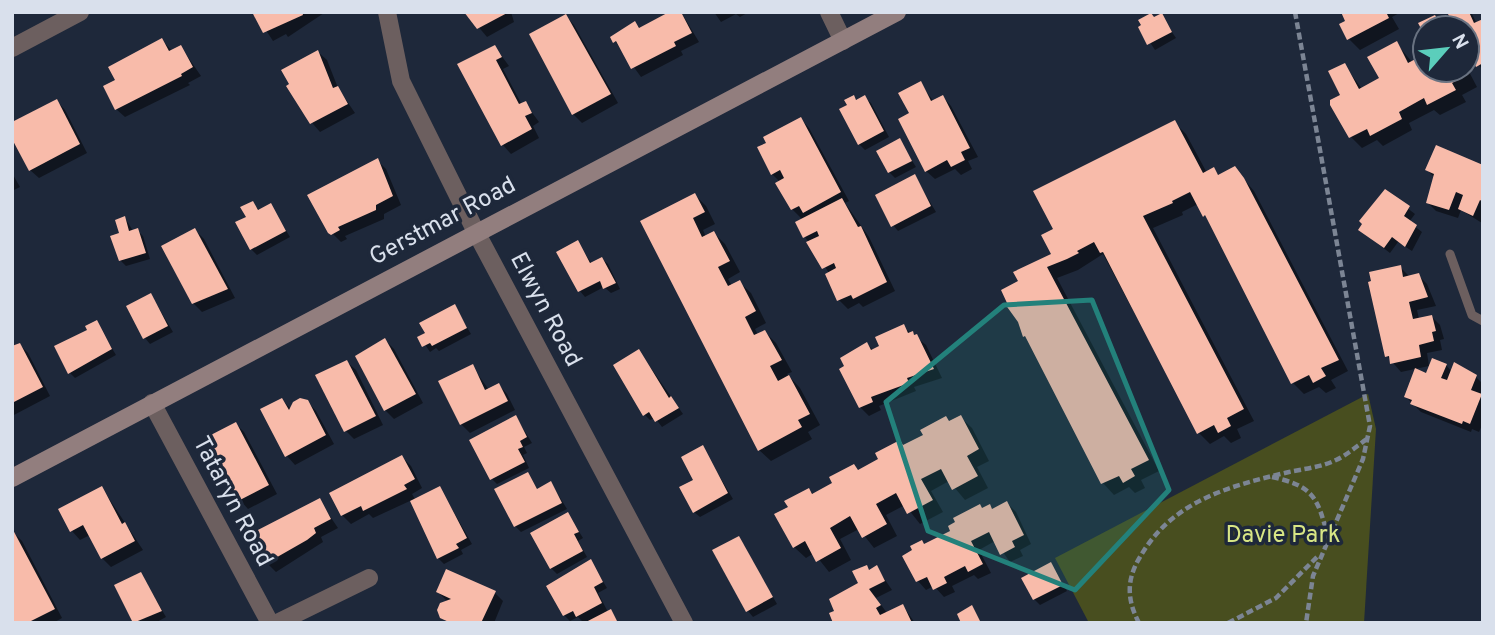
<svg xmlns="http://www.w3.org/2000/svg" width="1495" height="635" font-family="Overpass,sans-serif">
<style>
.green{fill:#484e1f}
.shadow{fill:#0007}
.building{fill:#f8bbaa}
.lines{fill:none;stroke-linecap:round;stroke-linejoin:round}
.path{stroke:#7c8594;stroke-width:4.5;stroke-dasharray:7 3.5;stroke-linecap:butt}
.lane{stroke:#6c5f5f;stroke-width:9}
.street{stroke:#6c5f5f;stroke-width:18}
.secondary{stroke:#927e7e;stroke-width:18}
.marked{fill:#23817b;fill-opacity:0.2;stroke:#23817b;stroke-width:5;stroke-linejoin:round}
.labels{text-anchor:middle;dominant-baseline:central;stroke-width:7;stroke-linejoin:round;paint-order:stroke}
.street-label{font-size:24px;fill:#d9e0ec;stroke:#1e283a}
.park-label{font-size:24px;fill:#d8e685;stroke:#1e283a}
</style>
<rect width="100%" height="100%" fill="#1e283a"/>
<polygon class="green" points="1368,394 1376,429 1364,623 1089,623 1055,558"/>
<g class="shadow">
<polygon points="254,12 324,12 324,13 288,37 286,34 273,41"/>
<polygon points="466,12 511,12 514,22 487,37"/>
<polygon points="681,12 699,42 681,51 683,55 641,77 612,37 635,23 641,29"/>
<polygon points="714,12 749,12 740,17 736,14 721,22"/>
<polygon points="1343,12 1401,12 1392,17 1399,29 1360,50 1349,39 1348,22"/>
<polygon points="1449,12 1471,12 1477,24 1483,21 1483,71 1467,46 1467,28 1457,28"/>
<polygon points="566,16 574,25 618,103 582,123 573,114 531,34"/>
<polygon points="1161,16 1176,38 1155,50 1140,27"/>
<polygon points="162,40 172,51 181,47 201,76 188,83 190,85 125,117 116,109 117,81"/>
<polygon points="1396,43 1412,62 1425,56 1425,70 1467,68 1477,87 1462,95 1466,102 1440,115 1434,110 1409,123 1412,130 1383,146 1377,140 1362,148 1351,137 1343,95 1344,65 1362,89 1381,79"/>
<polygon points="495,47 509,66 503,69 522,105 525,103 539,122 533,126 539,138 511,154 503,145"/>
<polygon points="318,52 327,60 338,88 355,113 320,132 301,110 288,86"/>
<polygon points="920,83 934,102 943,97 951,106 978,157 968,161 972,169 961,175 955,169 935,179 926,171 912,114"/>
<polygon points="853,97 858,101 865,98 871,103 889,137 865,150 859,144 849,106"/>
<polygon points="57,101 65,110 87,153 39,178 30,170"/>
<polygon points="801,119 809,128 849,201 845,203 869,237 895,291 863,307 859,303 848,309 839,300 829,273 805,237 803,220 792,209 780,182 772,174"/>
<polygon points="1175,123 1186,134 1207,173 1213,170 1220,176 1235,169 1254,191 1348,371 1331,380 1336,388 1326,393 1319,387 1304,394 1293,383 1211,222 1198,204 1182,212 1183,215 1153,228 1254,421 1237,429 1241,438 1231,443 1224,436 1210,444 1198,432 1103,254 1078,270 1057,278 1159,471 1141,480 1145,488 1135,493 1129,487 1114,495 1103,483 1019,322 1021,282 1053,255 1055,230"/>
<polygon points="899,140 916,167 895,178 889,172"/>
<polygon points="377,160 386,169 401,205 384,214 384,219 345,236 347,239 341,242 333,234"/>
<polygon points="1483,169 1482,223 1461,210 1458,218 1436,211 1428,203 1435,178 1427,170"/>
<polygon points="12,173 20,187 12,191"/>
<polygon points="915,177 936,212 898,231 893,225"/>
<polygon points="1385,191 1415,214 1409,222 1422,232 1412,251 1398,242 1390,253 1360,230 1364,224 1361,221"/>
<polygon points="695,195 706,206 715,224 703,230 706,237 714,233 725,244 740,272 728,279 732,286 739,282 751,293 766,323 755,329 758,335 765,332 776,343 792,372 787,374 800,388 820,425 808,432 812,439 771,461 759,450 642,222"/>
<polygon points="253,203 260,211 271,206 290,237 257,255 251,249 248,218"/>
<polygon points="125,218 133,231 137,230 143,236 150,259 126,266 120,260"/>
<polygon points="195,230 204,239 235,298 202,312 193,303"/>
<polygon points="578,243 592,264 602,259 608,264 620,289 611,293 604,287 585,297 580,291"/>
<polygon points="1400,267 1409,276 1418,275 1427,284 1436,306 1417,310 1419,319 1431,316 1440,325 1444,339 1440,340 1442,350 1427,353 1429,366 1401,372 1387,356"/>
<polygon points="151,295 173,332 150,344 145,338"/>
<polygon points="454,306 471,334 439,351 436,348 430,352 420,337"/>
<polygon points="96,322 116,355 75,378 70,373 89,330"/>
<polygon points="903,327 926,345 942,378 914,387 916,391 879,406 881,410 869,416 860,407 867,344 874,351"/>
<polygon points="385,340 394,349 423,403 394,419 385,410"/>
<polygon points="20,345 28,353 50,396 12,416 12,348"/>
<polygon points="639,351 683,414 662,427 655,418 650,420 645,415"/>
<polygon points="347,362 356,370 383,425 354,439 346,431"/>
<polygon points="1446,365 1452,372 1476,377 1483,384 1483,423 1479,432 1472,429 1471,432 1421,412 1406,397 1427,375"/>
<polygon points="472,366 489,390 499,385 507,394 515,410 470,433 461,424"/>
<polygon points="282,400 291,409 307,401 316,411 334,444 295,465 287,456"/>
<polygon points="516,417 532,443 524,447 527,453 523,455 529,468 497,484 492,479"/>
<polygon points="960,417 972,428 989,461 977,467 988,488 965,500 949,481 931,491 943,512 920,524 905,505 886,515 897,536 874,548 859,529 840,539 851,560 829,572 814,553 806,558 794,547 790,508 809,490 814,495 835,484 854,466 859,471 881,460 900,442 905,446"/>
<polygon points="236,424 244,432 277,494 248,509 240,500 226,468 207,439"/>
<polygon points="702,447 733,499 700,517 694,512 695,481"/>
<polygon points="402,457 411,466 422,488 412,494 416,501 440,488 472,544 461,550 463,554 444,564 438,558 412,500 373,518 369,514 351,524 342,515"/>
<polygon points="528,474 538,490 551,483 567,509 521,532 515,526"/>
<polygon points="102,488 143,550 111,567 102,558 90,535 80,540 72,531"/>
<polygon points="319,500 338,528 321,537 323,542 276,572 267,563 252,535"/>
<polygon points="1007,503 1016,512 1031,544 1020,550 1023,556 1010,562 995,541 979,550 991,573 978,579 974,575 952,586 955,592 944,597 934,586 926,590 918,581 925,546 952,532 983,509 990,506 993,510"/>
<polygon points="568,514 583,538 578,541 587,557 557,574 551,568"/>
<polygon points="13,532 22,541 62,618 53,623 12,623"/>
<polygon points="739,538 777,604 753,617 748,611"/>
<polygon points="591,562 607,588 598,593 608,612 619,623 584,623 578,617 570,621 564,615"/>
<polygon points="1050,564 1067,591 1040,605 1034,599"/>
<polygon points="866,567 870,571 877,568 892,590 876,598 887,613 903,606 915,623 835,623 860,584"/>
<polygon points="141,574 166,617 155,623 135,623 116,586"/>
<polygon points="438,592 495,593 503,601 494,623 448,623 442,617 449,603"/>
</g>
<g class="building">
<polygon points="252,12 302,12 303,15 263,33"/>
<polygon points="464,12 509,12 477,29"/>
<polygon points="669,12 681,12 692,33 674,42 676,46 631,69 616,41 613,43 610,37 635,21 639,28"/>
<polygon points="1341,12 1386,12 1389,18 1347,40 1339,24 1345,21"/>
<polygon points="1447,12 1469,12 1474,23 1483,19 1483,63 1476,67 1467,50 1467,28 1455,28"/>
<polygon points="1151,13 1154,17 1162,13 1172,32 1147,45 1138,27 1141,25 1138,20"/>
<polygon points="566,14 611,94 572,115 529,34"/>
<polygon points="1435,15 1442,28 1425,28 1425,36 1418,23"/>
<polygon points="162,38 169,51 181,45 193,67 181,74 182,76 115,110 103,86 115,80 108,67"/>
<polygon points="1397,41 1408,63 1425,54 1425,70 1464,70 1467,75 1452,83 1456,90 1427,105 1424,98 1399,112 1402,119 1370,136 1367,129 1349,138 1330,105 1330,100 1340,95 1328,71 1345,63 1359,89 1379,78 1367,57"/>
<polygon points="495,45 502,57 496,60 519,104 526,101 532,113 525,116 532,129 501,146 457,64"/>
<polygon points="318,50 333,88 338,86 348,104 310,124 286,86 289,84 281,70"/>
<polygon points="921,81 931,101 943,95 970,148 961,152 965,160 951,167 947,160 925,172 898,119 909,113 898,93"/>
<polygon points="854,95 856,100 865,95 884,131 858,145 839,109 847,105 844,100"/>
<polygon points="57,99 80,144 29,171 12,139 12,122"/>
<polygon points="801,117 841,192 803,213 799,206 791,210 775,183 784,178 780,170 771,175 757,147 766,143 763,137"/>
<polygon points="1175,120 1203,173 1214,167 1218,175 1235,166 1244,178 1339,360 1321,368 1326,376 1313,383 1309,375 1291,384 1205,215 1203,217 1190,192 1172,201 1173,203 1143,216 1244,409 1227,418 1231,426 1218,433 1214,425 1197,434 1103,252 1100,253 1094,242 1077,251 1079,253 1067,259 1047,267 1149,460 1131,469 1135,476 1123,483 1119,476 1101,484 1025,336 1023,337 1018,322 1005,304 1007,303 1001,290 1018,281 1013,272 1051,254 1041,235 1053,229 1033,191"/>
<polygon points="900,138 912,161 888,173 876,151"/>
<polygon points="1436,145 1483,165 1483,202 1480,200 1473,216 1458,209 1463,195 1456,192 1449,210 1426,203 1434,174 1425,170"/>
<polygon points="378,158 393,196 376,205 376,210 338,227 340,230 331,235 328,233 307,195"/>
<polygon points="915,174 931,206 891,227 875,195"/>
<polygon points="1385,189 1410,206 1404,216 1417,225 1405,247 1392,237 1384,248 1358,230 1362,224 1359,221"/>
<polygon points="695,193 705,212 693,218 702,237 714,231 730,261 718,267 728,286 740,280 756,311 745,317 754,335 765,330 782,360 770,366 778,381 789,375 810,414 798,420 802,427 758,451 640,221"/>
<polygon points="842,198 858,227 861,226 887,282 853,299 851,295 837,301 825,274 836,268 834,263 822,269 806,242 819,236 817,231 803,238 795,222"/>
<polygon points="253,201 258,210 271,203 286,231 250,250 235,222 246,217 240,207"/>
<polygon points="125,216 129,231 138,228 146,253 119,261 110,236 119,233 115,220"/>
<polygon points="195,228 228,289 192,304 161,246"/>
<polygon points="578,240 590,263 602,257 616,283 603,289 600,281 578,292 556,252"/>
<polygon points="1401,265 1403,277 1419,273 1428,297 1409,302 1413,319 1432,315 1436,331 1432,332 1434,341 1419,345 1421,357 1390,364 1389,356 1385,357 1368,282 1371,281 1369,272"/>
<polygon points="151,293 168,326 143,339 126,306"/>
<polygon points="455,304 467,328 432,346 430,343 422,347 417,337 425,333 419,323"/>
<polygon points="97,320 112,349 68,374 54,346 87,330 85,326"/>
<polygon points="904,324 908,333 913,331 914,335 917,334 934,369 907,378 909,383 871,397 873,402 859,408 839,369 844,366 840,358 867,342 871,350 879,346 875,337"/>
<polygon points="385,338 416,394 384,411 355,356"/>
<polygon points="20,343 43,387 12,403 12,346"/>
<polygon points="639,349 669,398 671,396 679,408 655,422 649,412 643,416 613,365"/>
<polygon points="1432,358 1447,364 1441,378 1447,380 1454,362 1477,375 1471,390 1482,394 1470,424 1463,421 1462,424 1410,404 1412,400 1404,397 1415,368 1426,373"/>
<polygon points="347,360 376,416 344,432 315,375"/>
<polygon points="473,364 485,390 499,383 508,401 460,425 438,381"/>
<polygon points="282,398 289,410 293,402 300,398 308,400 326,435 285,457 260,409"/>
<polygon points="516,415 527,437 520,441 523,447 518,449 525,462 490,480 469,440"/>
<polygon points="961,415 979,449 967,456 978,476 952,490 941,469 921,479 933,500 907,514 896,493 876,504 887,524 862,538 850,516 830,528 841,548 816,562 805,541 793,548 774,514 788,507 784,501 809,488 812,494 832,483 829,477 854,464 858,470 878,459 875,453 900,440 903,445 923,435 920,430 946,416 949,421"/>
<polygon points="236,422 269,485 238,501 226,478 229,477 205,438"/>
<polygon points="703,445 728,493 693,513 679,487 693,480 681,457"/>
<polygon points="402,455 415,479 404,485 407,489 363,511 361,506 341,516 329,493"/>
<polygon points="528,472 537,489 551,481 562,503 514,527 494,489"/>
<polygon points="102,486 122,524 125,522 135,541 101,559 83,525 70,532 58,509"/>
<polygon points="440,486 467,538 456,544 459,548 437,559 410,501"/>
<polygon points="320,498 331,519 314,528 316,533 307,540 265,564 250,534"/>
<polygon points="1007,501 1024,535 1012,541 1015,547 1000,555 989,532 971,541 983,564 968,572 965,566 944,577 947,583 933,590 927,577 916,582 902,556 912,550 910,546 922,540 924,544 950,531 948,526 955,522 953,518 980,504 982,508 990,504 992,509"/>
<polygon points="568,512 579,532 574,534 583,551 550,569 530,533"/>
<polygon points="12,528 55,609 27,623 12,623"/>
<polygon points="739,536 773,597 746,612 712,550"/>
<polygon points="591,559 603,582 594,587 602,603 576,617 573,611 563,616 546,586"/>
<polygon points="1051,562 1063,585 1033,600 1021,578"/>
<polygon points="867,565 869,570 877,565 885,581 869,589 881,605 876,608 880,615 903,604 912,623 833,623 829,613 834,611 829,599 858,583 852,571"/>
<polygon points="446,569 496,591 481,623 451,623 440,618 437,610 440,603 451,599 436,592"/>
<polygon points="141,572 162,611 133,623 114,585"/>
<polygon points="972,605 981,623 961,623 957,614"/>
<polygon points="611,609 618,623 584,623"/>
</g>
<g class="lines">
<g class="path">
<polyline points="1295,12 1370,426 1363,459 1313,576 1306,623"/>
<path d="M 1272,477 C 1313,486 1318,497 1328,538"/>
<path d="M 1139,623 C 1127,600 1126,580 1140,557 C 1172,501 1229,486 1289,472 C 1303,469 1322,467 1336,460 C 1347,455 1357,446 1367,439"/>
<polyline points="1228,623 1276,598 1319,555"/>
</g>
<polyline class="lane" points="1450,254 1472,315 1483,321"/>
<g class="street">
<polyline points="387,12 401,81 476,232 684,623"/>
<polyline points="829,12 843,41"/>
<polyline points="12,48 80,12"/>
<polyline points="152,403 270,623"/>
<polyline points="277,623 369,578"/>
</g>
<polyline class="secondary" points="12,478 897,12"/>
</g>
<path class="marked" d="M 1092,300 L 1169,490 L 1075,590 L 928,531 L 886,402 L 1004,305 Z"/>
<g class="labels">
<g class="street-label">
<text transform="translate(443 222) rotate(-28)">Gerstmar Road</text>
<text transform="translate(545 310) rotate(62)">Elwyn Road</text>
<text transform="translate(232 502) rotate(62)">Tataryn Road</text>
</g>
<g class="park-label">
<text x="1283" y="536">Davie Park</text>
</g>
</g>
<rect width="1495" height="635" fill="none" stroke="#d9e0ec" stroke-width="28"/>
<g transform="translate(1446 49) rotate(62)"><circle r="33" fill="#1e283a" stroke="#697281" stroke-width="2"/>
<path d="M0-5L12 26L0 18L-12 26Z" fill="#5bcebb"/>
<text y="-10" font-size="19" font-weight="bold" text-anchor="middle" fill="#d9e0ec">N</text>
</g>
</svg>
